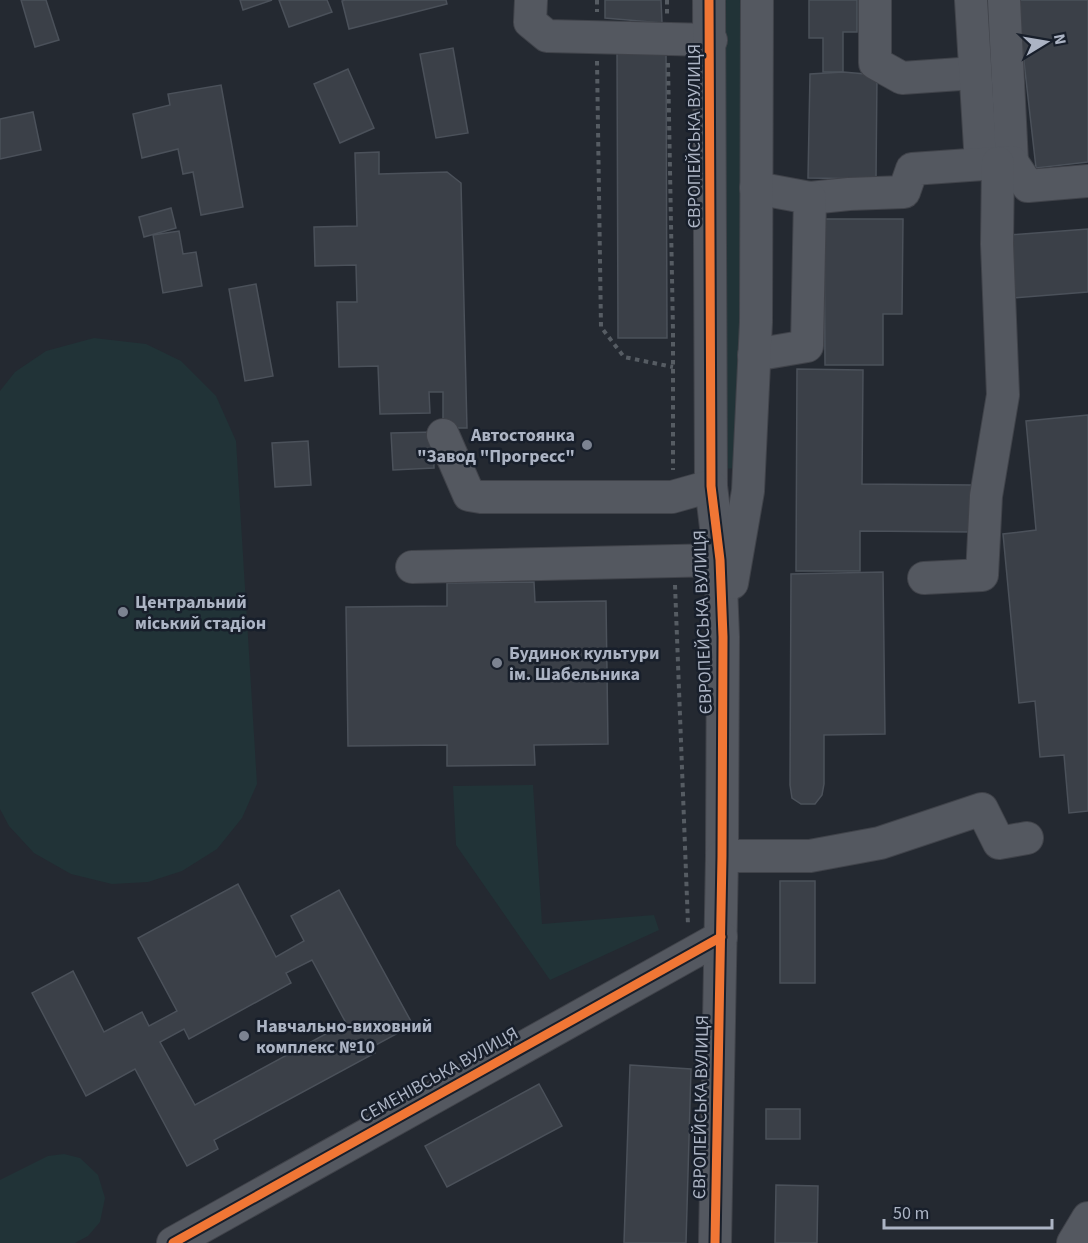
<svg xmlns="http://www.w3.org/2000/svg" width="1088" height="1243" font-family="'Source Sans 3',sans-serif">
<style>
.green{fill:#213337}
.building{fill:#3b4048;stroke:#4b515a;stroke-width:1.5;fill-rule:evenodd}
.lines{fill:none;stroke-linecap:round;stroke-linejoin:round}
.minor-casing{stroke:#40434a;stroke-width:34}
.path{stroke:#565c63;stroke-width:4;stroke-dasharray:4.5 4.5;stroke-linecap:butt}
.minor{stroke:#545860;stroke-width:32}
.cycleway-casing{stroke:#181f2b;stroke-width:13}
.cycleway{stroke:#f07635;stroke-width:9}
.poi-dot{fill:#7c8391;stroke:#181f2b;stroke-width:2}
.labels{text-anchor:middle;dominant-baseline:central;stroke-width:5;stroke-linejoin:round;paint-order:stroke}
.street-label{font-size:18px;fill:#acb4c4;stroke:#181f2b}
.poi-label{font-size:18px;font-weight:bold;fill:#acb4c4;stroke:#181f2b;text-anchor:start}
</style>
<rect width="100%" height="100%" fill="#242931"/>
<g class="green">
<polygon points="721,0 745,0 742,468 719,469"/>
<polygon points="94,338 146,344 181,361 216,396 236,441 257,784 242,818 217,849 182,871 148,882 112,884 71,874 34,853 9,826 0,809 0,391 15,372 46,351"/>
<polygon points="533,785 542,924 654,915 659,930 550,980 456,845 453,786"/>
<polygon points="64,1154 80,1158 98,1175 105,1198 100,1222 88,1236 75,1243 0,1243 0,1180 48,1156"/>
</g>
<g class="building">
<polygon points="21,0 46,0 59,40 35,47"/>
<polygon points="240,0 272,0 243,10"/>
<polygon points="279,0 327,0 332,12 289,27"/>
<polygon points="345,0 446,0 447,4 349,29 342,1"/>
<polygon points="605,0 661,0 662,23 605,18"/>
<polygon points="809,0 857,0 857,32 843,32 843,72 823,72 823,38 809,38"/>
<polygon points="1017,0 1088,0 1088,162 1036,168"/>
<polygon points="617,44 666,44 667,338 618,338"/>
<polygon points="453,48 468,133 436,138 420,54"/>
<polygon points="348,69 374,128 340,143 314,84"/>
<polygon points="843,72 877,75 876,179 808,178 810,74"/>
<polygon points="221,85 243,207 201,215 193,172 183,174 178,149 142,158 133,114 170,105 168,94"/>
<polygon points="33,112 41,150 0,159 0,119"/>
<polygon points="379,152 379,174 447,172 461,183 467,428 443,428 443,392 429,392 430,413 380,414 378,366 339,367 337,302 357,302 356,265 315,266 314,227 357,226 355,153"/>
<polygon points="171,208 176,228 144,237 139,217"/>
<polygon points="824,219 903,219 902,314 883,314 883,365 825,365"/>
<polygon points="1088,229 1088,292 1013,298 1009,235"/>
<polygon points="179,231 183,254 196,252 202,286 163,293 153,235"/>
<polygon points="256,284 273,376 245,381 229,289"/>
<polygon points="797,369 863,370 862,484 972,485 972,532 860,531 860,571 796,571"/>
<polygon points="1088,415 1088,811 1069,813 1064,755 1040,757 1035,701 1019,703 1003,534 1036,530 1026,421"/>
<polygon points="433,432 434,468 393,470 391,433"/>
<polygon points="308,441 311,485 275,487 272,443"/>
<polygon points="883,572 885,734 824,735 824,784 822,795 815,804 801,804 792,798 790,785 791,574"/>
<polygon points="534,582 535,602 606,601 608,744 534,745 535,765 447,766 447,745 348,746 346,607 447,606 447,583"/>
<rect x="780" y="881" width="35" height="102"/>
<path d="M 238,884 L 276,957 L 304,941 L 291,916 L 339,890 L 413,1025 L 372,1047 L 375,1053 L 214,1140 L 218,1149 L 187,1166 L 135,1069 L 86,1096 L 32,993 L 73,971 L 104,1032 L 142,1012 L 149,1026 L 177,1011 L 138,938 ZM 312,960 L 346,1023 L 195,1105 L 160,1042 L 184,1029 L 189,1039 L 291,983 L 286,973 Z"/>
<polygon points="630,1065 691,1069 686,1243 624,1243"/>
<polygon points="539,1084 562,1126 447,1187 425,1146"/>
<rect x="766" y="1109" width="34" height="30"/>
<polygon points="776,1185 818,1186 817,1243 775,1243"/>
</g>
<g class="lines">
<defs>
<g id="minor">
<polyline points="531,0 530,22 547,36 711,40"/>
<polyline points="709,0 711,486 720,560 723,637 722,856 715,1243"/>
<polyline points="875,0 875,63 902,78 975,73"/>
<polyline points="971,0 981,164"/>
<polyline points="1004,0 1012,162"/>
<polyline points="810,198 849,194 904,192 912,169 1012,162 1028,186 1088,181"/>
<polyline points="754,355 807,346 810,198 756,188"/>
<polyline points="443,435 469,495 481,497 672,497 711,486"/>
<polyline points="412,567 720,560"/>
<polyline points="924,578 982,575 986,496 1003,395 997,244 998,163"/>
<polyline points="732,583 748,491 756,322 757,0"/>
<polyline points="722,856 810,856 880,843 982,809 999,843 1027,838"/>
<polyline points="173,1243 721,937"/>
<polyline points="1073,1243 1088,1218"/>
</g>
</defs>
<use href="#minor" class="minor-casing"/>
<g class="path">
<polyline points="597,0 597,12"/>
<polyline points="667,0 667,14"/>
<polyline points="597,61 601,327 624,357 673,367"/>
<polyline points="668,63 673,331 673,470"/>
<polyline points="675,585 688,925"/>
</g>
<use href="#minor" class="minor"/>
<defs>
<g id="cycleway">
<polyline points="709,0 711,486 720,560 723,637 722,856 715,1243"/>
<polyline points="173,1243 721,937"/>
</g>
</defs>
<use href="#cycleway" class="cycleway-casing"/>
<use href="#cycleway" class="cycleway"/>
</g>
<g class="poi-dot">
<circle cx="587" cy="445" r="6"/>
<circle cx="123" cy="612" r="6"/>
<circle cx="497" cy="663" r="6"/>
<circle cx="244" cy="1036" r="6"/>
</g>
<g class="labels">
<g class="street-label">
<text transform="translate(694 136) rotate(-90)">ЄВРОПЕЙСЬКА ВУЛИЦЯ</text>
<text transform="translate(703 622) rotate(-92)">ЄВРОПЕЙСЬКА ВУЛИЦЯ</text>
<text transform="translate(439 1075) rotate(-29)">СЕМЕНІВСЬКА ВУЛИЦЯ</text>
<text transform="translate(701 1107) rotate(-89)">ЄВРОПЕЙСЬКА ВУЛИЦЯ</text>
</g>
<g class="poi-label">
<text x="575" y="435" text-anchor="end">Автостоянка<tspan x="575" dy="21">"Завод "Прогресс"</tspan></text>
<text x="135" y="602">Центральний<tspan x="135" dy="21">міський стадіон</tspan></text>
<text x="509" y="653">Будинок культури<tspan x="509" dy="21">ім. Шабельника</tspan></text>
<text x="256" y="1026">Навчально-виховний<tspan x="256" dy="21">комплекс №10</tspan></text>
</g>
</g>
<g transform="translate(1046 42) rotate(79)" stroke="#181f2b" stroke-width="4.5" paint-order="stroke">
<path d="M0-4.5L10 22L0 15L-10 22Z" fill="#acb4c4"/>
<text y="-9" font-size="16" font-weight="bold" text-anchor="middle" fill="#acb4c4">N</text>
</g>
<path d="M884 1219v9h168v-9" fill="none" stroke="#acb4c4" stroke-width="3"/>
<text x="893" y="1219" font-size="18" fill="#acb4c4" stroke="#181f2b" stroke-width="4.5" paint-order="stroke">50 m</text>
</svg>
